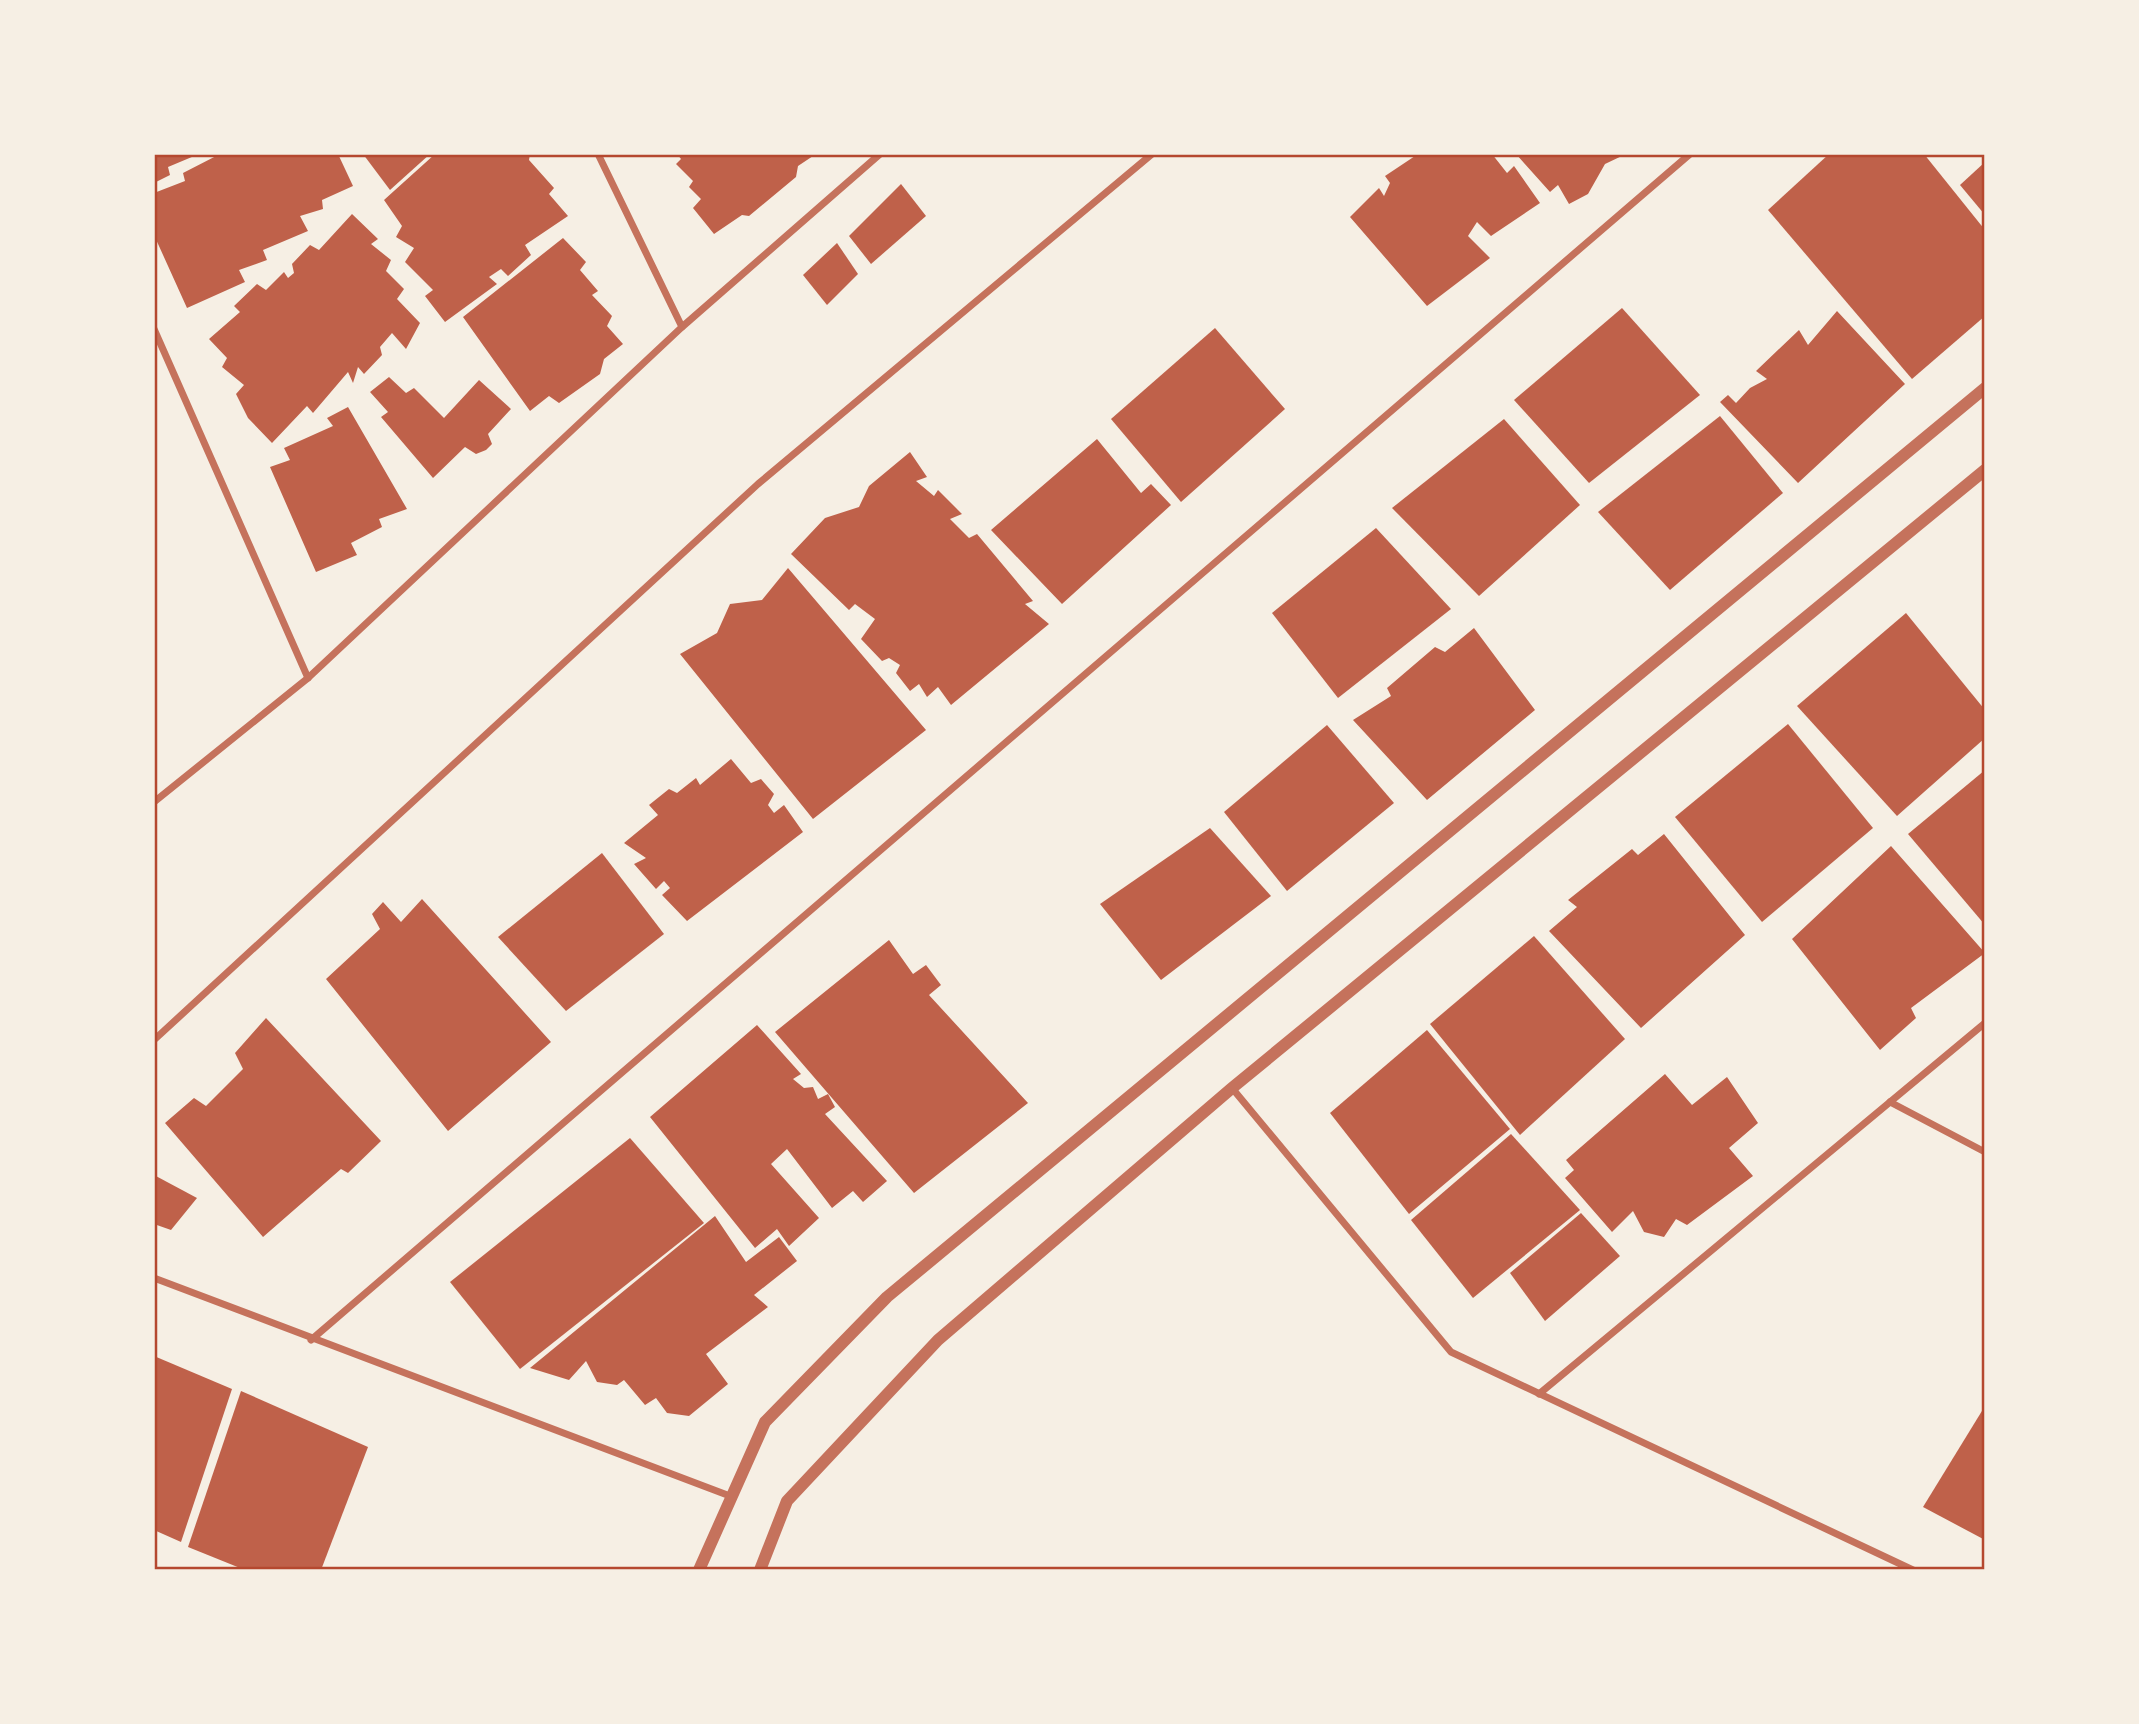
<svg xmlns="http://www.w3.org/2000/svg" width="2139" height="1724" font-family="'Work Sans',sans-serif">
<style>
.building{fill:#bf614a}
.lines{fill:none;stroke-linecap:round;stroke-linejoin:round}
.minor{stroke:#c5725c;stroke-width:7}
.tertiary{stroke:#c5725c;stroke-width:12}
.neatline{fill:none;stroke:#b5482f;stroke-width:2.5}
</style>
<rect width="100%" height="100%" fill="#f6efe4"/>
<g class="building">
<polygon points="154,154 199,154 168,167 170,175 154,183"/>
<polygon points="220,154 338,154 353,186 322,200 323,209 300,216 308,231 263,250 267,260 239,270 245,282 187,308 154,235 154,193 185,181 183,173"/>
<polygon points="363,154 430,154 390,190"/>
<polygon points="435,154 530,154 529,160 554,188 549,194 568,216 525,245 531,255 508,276 501,269 489,277 497,284 445,322 425,296 433,290 405,262 414,248 396,237 402,226 384,200"/>
<polygon points="677,154 816,154 798,166 796,177 749,216 742,215 714,234 693,208 701,199 689,187 693,181 676,164 681,159"/>
<polygon points="1418,154 1492,154 1507,173 1514,166 1540,203 1491,236 1477,222 1468,236 1490,258 1427,306 1350,217 1379,188 1384,196 1390,183 1385,176"/>
<polygon points="1516,154 1626,154 1605,164 1588,194 1569,204 1558,185 1550,192"/>
<polygon points="1829,154 1924,154 1985,230 1985,316 1912,379 1768,210"/>
<polygon points="1985,162 1985,215 1960,185"/>
<polygon points="901,184 926,216 871,264 849,236"/>
<polygon points="352,214 378,239 371,244 391,260 386,271 404,289 397,299 420,323 406,349 392,333 380,347 382,355 364,374 358,367 353,383 348,372 313,413 307,406 272,443 248,418 236,394 244,385 222,367 227,358 209,339 240,312 234,306 257,284 266,290 284,272 288,278 294,273 292,264 310,245 319,250"/>
<polygon points="563,238 586,262 580,270 598,291 592,295 612,316 607,326 623,344 604,359 600,374 559,403 549,396 530,411 463,317"/>
<polygon points="837,243 858,274 827,305 803,275"/>
<polygon points="1622,308 1700,395 1589,483 1514,400"/>
<polygon points="1837,311 1905,384 1798,483 1720,402 1728,395 1736,403 1750,388 1767,379 1756,371 1799,330 1808,345"/>
<polygon points="1215,328 1285,409 1181,502 1111,419"/>
<polygon points="389,377 406,393 414,388 444,418 479,380 511,409 488,434 492,444 486,450 476,454 465,447 433,478 381,417 388,412 370,392"/>
<polygon points="348,407 407,509 379,519 382,527 351,543 357,555 316,572 270,467 290,460 284,448 333,426 327,418"/>
<polygon points="1720,416 1783,493 1670,590 1598,512"/>
<polygon points="1504,419 1580,505 1479,596 1392,508"/>
<polygon points="1097,439 1141,493 1151,484 1171,505 1062,604 991,530"/>
<polygon points="910,452 927,477 916,481 934,496 938,490 962,514 950,519 969,538 977,534 1033,601 1025,604 1049,624 951,705 938,687 927,697 919,684 910,691 896,673 900,665 889,658 882,661 861,639 875,619 855,604 849,610 791,554 825,518 859,507 869,486"/>
<polygon points="1376,528 1451,609 1338,698 1272,613"/>
<polygon points="788,568 926,730 813,819 680,654 717,633 730,604 762,600"/>
<polygon points="1906,613 1985,710 1985,738 1897,816 1797,706"/>
<polygon points="1474,628 1535,710 1427,800 1353,720 1391,696 1387,688 1435,647 1445,652"/>
<polygon points="1788,724 1873,828 1762,922 1675,817"/>
<polygon points="1327,725 1394,803 1287,891 1224,812"/>
<polygon points="731,759 751,783 761,779 774,794 768,805 774,813 784,805 803,832 687,921 662,895 670,888 664,881 656,889 634,864 646,858 624,843 658,815 649,805 669,789 677,793 696,778 700,785"/>
<polygon points="1985,770 1985,925 1908,834"/>
<polygon points="1210,828 1271,896 1161,980 1100,904"/>
<polygon points="1664,834 1745,935 1641,1028 1549,931 1577,907 1568,900 1632,849 1638,855"/>
<polygon points="1891,846 1985,953 1911,1008 1916,1018 1880,1050 1792,939"/>
<polygon points="602,853 664,934 566,1011 498,937"/>
<polygon points="422,899 551,1042 448,1131 326,979 380,929 372,914 383,902 401,922"/>
<polygon points="1534,936 1625,1039 1520,1135 1430,1024"/>
<polygon points="889,940 913,974 926,965 941,985 929,995 1028,1103 914,1193 775,1032"/>
<polygon points="266,1018 381,1141 348,1173 341,1169 263,1237 165,1123 194,1098 206,1106 243,1069 235,1053"/>
<polygon points="757,1025 801,1074 793,1079 804,1088 813,1087 818,1099 828,1094 835,1107 825,1114 887,1181 863,1202 853,1191 832,1208 787,1149 771,1164 819,1218 789,1246 777,1229 755,1248 650,1117"/>
<polygon points="1427,1030 1510,1129 1409,1214 1330,1113"/>
<polygon points="1665,1074 1692,1105 1727,1077 1758,1123 1729,1148 1753,1176 1687,1225 1676,1219 1664,1237 1644,1232 1633,1211 1612,1232 1565,1178 1574,1170 1566,1160"/>
<polygon points="1511,1134 1580,1210 1473,1298 1411,1220"/>
<polygon points="630,1138 704,1223 520,1369 450,1282"/>
<polygon points="154,1175 197,1198 171,1230 154,1224"/>
<polygon points="1581,1213 1620,1256 1545,1321 1510,1273"/>
<polygon points="715,1216 746,1262 779,1237 797,1261 754,1295 768,1307 706,1354 728,1384 689,1416 667,1413 656,1398 645,1405 624,1380 617,1385 597,1382 586,1361 569,1380 530,1368"/>
<polygon points="154,1356 232,1389 181,1542 154,1530"/>
<polygon points="241,1391 368,1447 321,1570 245,1570 188,1547"/>
<polygon points="1985,1406 1985,1540 1923,1507"/>
</g>
<g class="lines">
<g class="minor">
<polyline points="598,154 682,327"/>
<polyline points="154,329 308,678"/>
<polyline points="154,802 308,678 682,327 880,154"/>
<polyline points="154,1040 758,484 1152,154"/>
<polyline points="1232,1088 1451,1352 1913,1570"/>
<polyline points="1890,1102 1985,1152"/>
<polyline points="154,1278 730,1496"/>
<polyline points="311,1340 1690,154"/>
<polyline points="1539,1394 1985,1023"/>
</g>
<g class="tertiary">
<polyline points="699,1570 765,1422 887,1297 1985,388"/>
<polyline points="760,1570 787,1501 938,1340 1232,1088 1985,470"/>
</g>
</g>
<rect width="2139" height="1724" fill="none" stroke="#f6efe4" stroke-width="312"/>
<rect x="156" y="156" width="1827" height="1412" class="neatline"/>
</svg>
